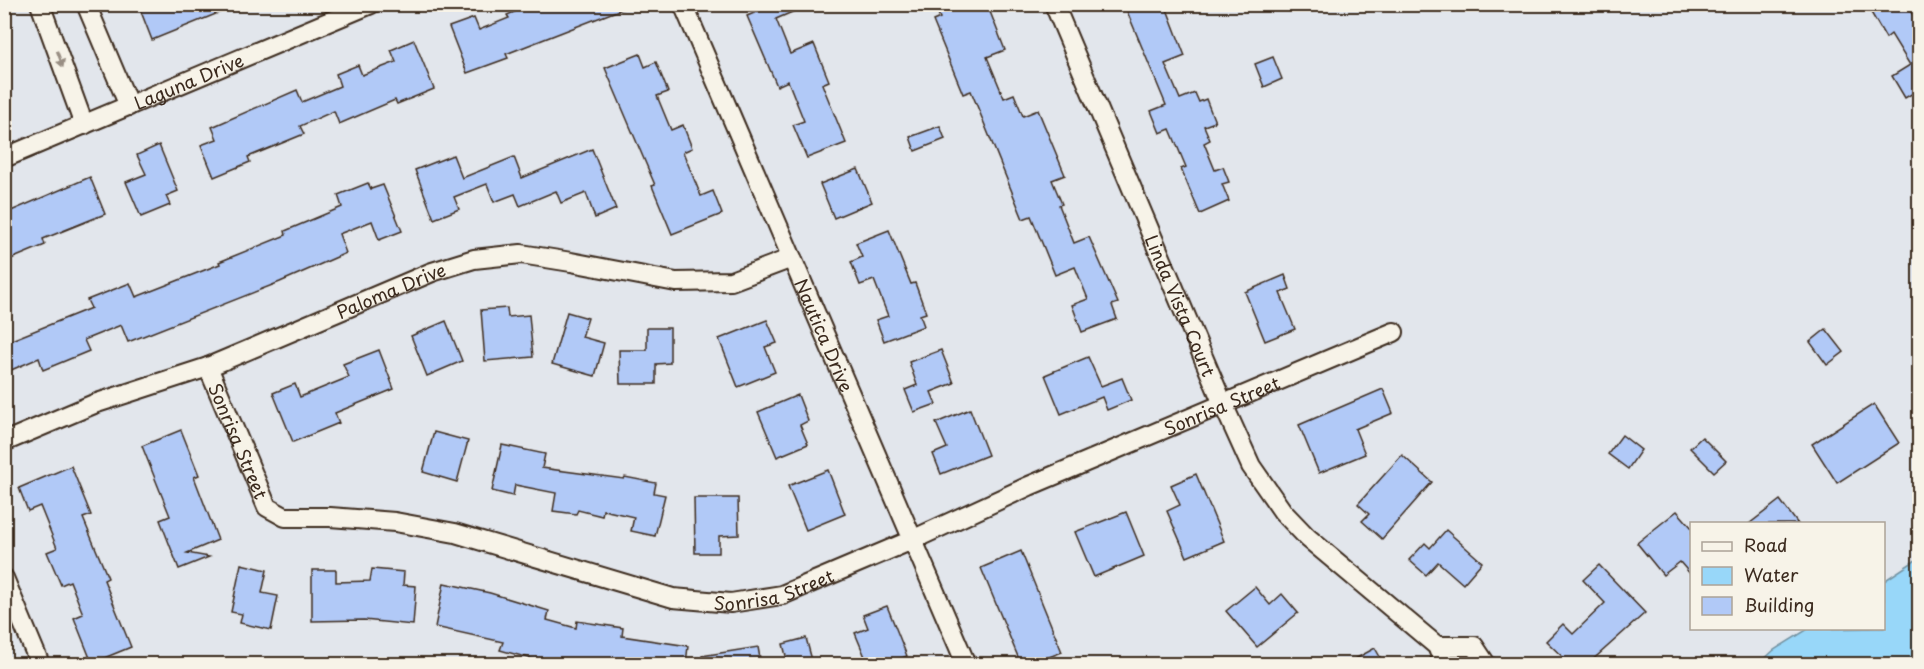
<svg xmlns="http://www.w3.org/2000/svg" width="1924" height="669" font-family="'Playpen Sans',sans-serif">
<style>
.water{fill:#98d7f9;stroke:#7392a1;stroke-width:1.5}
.building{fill:#b1c9f7;stroke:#3b2a1e;stroke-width:1.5}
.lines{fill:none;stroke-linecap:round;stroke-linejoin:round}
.minor-casing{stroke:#3b2a1e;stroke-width:22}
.minor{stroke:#f7f3e8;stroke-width:18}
.oneway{fill:#998e83}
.labels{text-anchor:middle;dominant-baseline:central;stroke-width:4.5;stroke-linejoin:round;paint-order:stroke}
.street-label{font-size:18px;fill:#3b2a1e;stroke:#f7f3e8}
</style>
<rect width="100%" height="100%" fill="#e2e6ec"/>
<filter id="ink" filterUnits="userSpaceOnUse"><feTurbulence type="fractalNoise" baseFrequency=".0167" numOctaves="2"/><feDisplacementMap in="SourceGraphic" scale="12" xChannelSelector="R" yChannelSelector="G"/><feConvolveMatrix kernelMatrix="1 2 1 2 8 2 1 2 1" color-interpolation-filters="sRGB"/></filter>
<g filter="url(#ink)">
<polygon class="water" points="1919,558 1919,664 1759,664 1774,650 1808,629 1884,628 1884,581"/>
<g class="building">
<polygon points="138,4 238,4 238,5 152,40"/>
<polygon points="517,4 632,4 632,5 506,54 508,58 467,73 449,27 474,18 479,30 509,18 507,15 519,10"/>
<polygon points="757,4 811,4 776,19 790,54 814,44 829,81 822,84 846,143 807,158 793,125 804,121 788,81 777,86 747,16 759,11"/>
<polygon points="934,4 987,4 1005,50 987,57 1004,98 1014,94 1023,116 1038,110 1065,175 1052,180 1062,204 1059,205 1074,243 1089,237 1118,303 1112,305 1117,319 1082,332 1072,305 1088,299 1075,267 1055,275 1031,216 1023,219 971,91 963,94 933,21 940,18"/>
<polygon points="1124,4 1165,4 1185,56 1165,64 1180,99 1195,93 1199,102 1206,99 1215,122 1204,126 1210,140 1204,143 1215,170 1223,167 1229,182 1222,184 1229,201 1200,214 1181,169 1186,167 1170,129 1160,133 1151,111 1166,105"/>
<polygon points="1866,4 1906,4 1920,26 1920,89 1905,98 1892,76 1910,65 1891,34 1886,38"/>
<polygon points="414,40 434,89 397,104 395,100 339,124 334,111 300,126 304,134 248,157 250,162 214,177 201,145 217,139 212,127 297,90 302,102 340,86 336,74 358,65 362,75 396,62 391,50"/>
<polygon points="640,54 645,67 656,62 668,92 657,96 671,130 683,125 692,148 683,152 701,196 713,191 722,214 672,234 652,186 655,185 605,68"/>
<polygon points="1273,57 1282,79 1264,87 1255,64"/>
<polygon points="940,126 945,139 915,151 910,137"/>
<polygon points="159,145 178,191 166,196 170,205 141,217 126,182 146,174 137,155"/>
<polygon points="592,149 616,209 595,218 586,193 561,203 556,191 520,206 515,194 494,202 487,184 454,197 459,209 434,219 415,170 453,155 462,178 514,157 522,178"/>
<polygon points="858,169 872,202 834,218 820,184"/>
<polygon points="90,177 105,214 43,239 45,245 4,262 4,214"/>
<polygon points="368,183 371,189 383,185 402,231 379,240 372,221 339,234 346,253 280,282 128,342 121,325 84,340 89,351 43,370 39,358 4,373 4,343 91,308 87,300 130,283 136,297 220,264 219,262 286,235 285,231 342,207 338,195"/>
<polygon points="889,230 911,284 915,283 926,313 920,315 924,326 884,341 876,320 888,316 874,280 860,285 851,262 862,257 856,243"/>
<polygon points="1285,275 1290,289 1280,293 1295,329 1265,341 1245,292"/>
<polygon points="507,308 508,317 529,315 533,357 485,361 481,310"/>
<polygon points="567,312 588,318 582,337 604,343 595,376 552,364"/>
<polygon points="767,320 777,343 765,347 775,372 738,387 719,339"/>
<polygon points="446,321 462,361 427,376 411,336"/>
<polygon points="647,328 670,328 670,363 656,364 656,384 620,384 619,350 647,350"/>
<polygon points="1826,329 1844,352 1827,365 1810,342"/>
<polygon points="379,350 394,389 335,413 339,423 293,442 273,393 295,384 300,397 349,377 343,364"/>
<polygon points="941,350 954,383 931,392 936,404 914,412 905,390 917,385 909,362"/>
<polygon points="1088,357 1101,386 1122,378 1131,400 1107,410 1102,397 1061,414 1045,375"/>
<polygon points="1383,389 1393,413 1355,429 1365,454 1319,473 1299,425"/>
<polygon points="798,395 808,421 800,425 808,444 777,457 758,412"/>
<polygon points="1874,404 1899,443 1837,483 1812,444"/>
<polygon points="970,409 988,455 941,474 933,454 947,448 936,423"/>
<polygon points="181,430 199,475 194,477 218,540 187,553 209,557 179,569 160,520 170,516 142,446"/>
<polygon points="434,432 468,441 457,482 423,472"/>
<polygon points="1622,435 1641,450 1628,469 1608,454"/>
<polygon points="1702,437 1726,461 1714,472 1690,448"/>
<polygon points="502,445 545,454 542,468 624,479 625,477 656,483 654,493 665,495 655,536 631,531 634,517 603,510 602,516 578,510 576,514 553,511 556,493 515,485 513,496 492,491"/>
<polygon points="1402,455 1432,482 1382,539 1362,521 1369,514 1358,504"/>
<polygon points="71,466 91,515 83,518 108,578 104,580 131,647 92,663 74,618 83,614 70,581 61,585 47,552 57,548 40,506 28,511 19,488"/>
<polygon points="828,470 845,514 806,530 788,486"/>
<polygon points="1196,474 1224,541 1187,557 1167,511 1180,505 1171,485"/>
<polygon points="694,498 738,498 739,535 719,536 719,553 695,553"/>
<polygon points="1780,500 1798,524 1749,524"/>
<polygon points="1677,511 1692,528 1692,576 1680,562 1663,575 1637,543"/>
<polygon points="1126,512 1144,556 1094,577 1075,532"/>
<polygon points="1446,530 1482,562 1463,584 1438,562 1426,575 1409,560 1425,543 1430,548"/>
<polygon points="1021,551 1062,652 1031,664 1021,664 981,568"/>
<polygon points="241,564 267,570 262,593 278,596 271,630 240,623 242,614 231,612"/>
<polygon points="1599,565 1645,613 1588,664 1570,664 1546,641 1563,624 1573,634 1605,603 1583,580"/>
<polygon points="372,569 404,572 403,585 416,586 413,625 364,620 312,621 312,570 336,570 336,582 370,581"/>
<polygon points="444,583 490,593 549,611 547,620 576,628 577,621 623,628 622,636 688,646 686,664 572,664 548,661 547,663 500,650 503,642 435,627"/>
<polygon points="1255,587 1270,605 1282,594 1298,613 1257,647 1226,611"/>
<polygon points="887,606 907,656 887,664 868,664 855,633 868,628 863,615"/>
<polygon points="806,638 813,664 788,664 783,644"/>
<polygon points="758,647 761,664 702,664 702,656"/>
<polygon points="1375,648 1384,664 1346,664"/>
</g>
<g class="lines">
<defs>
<g id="minor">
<polyline points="40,4 84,125"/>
<polyline points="86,4 129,106"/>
<path id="s1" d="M 683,4 L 966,664"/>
<path id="s2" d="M 1054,4 L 1223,404 L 1251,466 L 1283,512 L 1308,538 L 1437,646 L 1444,664"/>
<path id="s3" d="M 4,158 L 371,4"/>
<path id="s4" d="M 208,367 L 267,507 L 285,517 L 330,517 L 395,522 L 455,533 L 673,598 L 731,603 L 782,595 L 912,540 L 1029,486 L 1394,332"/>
<path id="s5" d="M 4,442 L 94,404 L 208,367 L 432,272 L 474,259 L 521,254 L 571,262 L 676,282 L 731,281 L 792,258"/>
<polyline points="4,578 40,664"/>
<polyline points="1437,646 1474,646 1486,664"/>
</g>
</defs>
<use href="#minor" class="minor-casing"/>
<use href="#minor" class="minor"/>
</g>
<defs><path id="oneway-solid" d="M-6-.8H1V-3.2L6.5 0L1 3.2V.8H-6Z" transform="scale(1.5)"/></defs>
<use class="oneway" href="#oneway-solid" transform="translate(60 59) rotate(70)"/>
</g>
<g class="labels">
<g class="street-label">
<text stroke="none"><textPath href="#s3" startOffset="200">Laguna Drive</textPath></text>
<text stroke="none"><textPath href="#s5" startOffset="416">Paloma Drive</textPath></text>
<text stroke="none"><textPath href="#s2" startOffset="327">Linda Vista Court</textPath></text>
<text stroke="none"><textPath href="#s1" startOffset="360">Nautica Drive</textPath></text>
<text stroke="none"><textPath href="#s4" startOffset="1160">Sonrisa Street</textPath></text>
<text stroke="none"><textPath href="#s4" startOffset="80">Sonrisa Street</textPath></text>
<text stroke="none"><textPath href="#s4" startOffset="674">Sonrisa Street</textPath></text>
</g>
</g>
<rect width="1924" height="669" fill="none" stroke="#f7f3e8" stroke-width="24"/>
<rect x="12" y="12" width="1900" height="645" fill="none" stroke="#3b2a1e" stroke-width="2" filter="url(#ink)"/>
<rect x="1690" y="522" width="195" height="108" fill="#f7f3e8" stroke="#aca397" stroke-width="1.5"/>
<rect x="1702" y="542" width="30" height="9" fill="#f7f3e8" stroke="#aca397" stroke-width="1.5"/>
<text x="1744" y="552" font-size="18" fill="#3b2a1e">Road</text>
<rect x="1702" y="567" width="30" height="18" fill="#98d7f9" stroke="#aca397" stroke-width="1.5"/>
<text x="1744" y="582" font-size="18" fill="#3b2a1e">Water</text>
<rect x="1702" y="597" width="30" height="18" fill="#b1c9f7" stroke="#aca397" stroke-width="1.5"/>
<text x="1744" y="612" font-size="18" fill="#3b2a1e">Building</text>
</svg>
